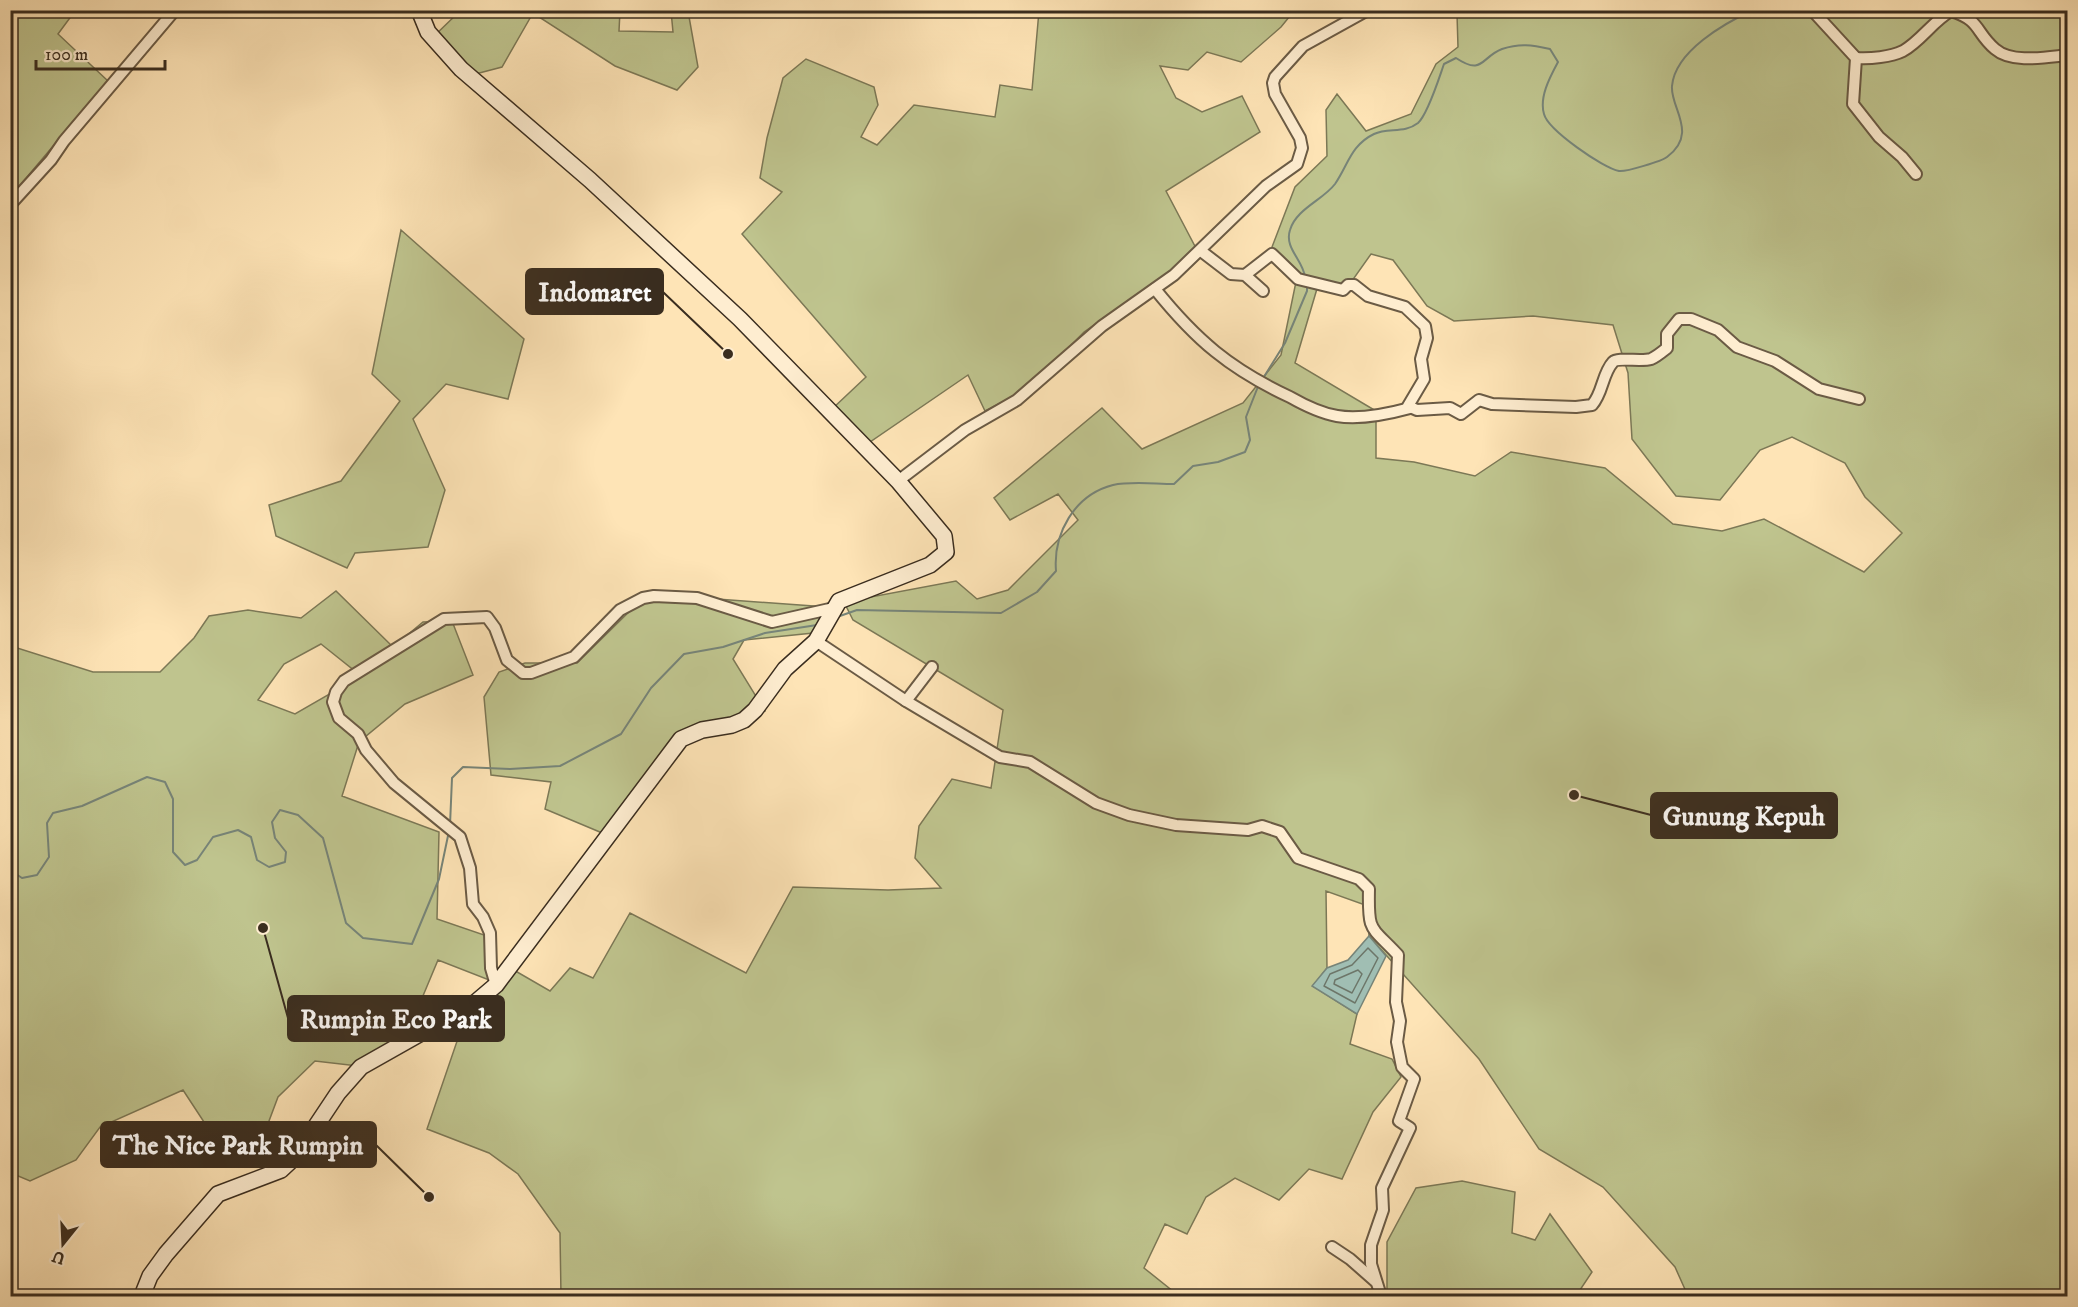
<svg xmlns="http://www.w3.org/2000/svg" width="2078" height="1307" font-family="'IM FELL DW Pica',serif">
<style>
.green{fill:#bfc48e;stroke:#7c7856;stroke-width:1.5;fill-rule:evenodd}
.water{fill:#a0beb3;stroke:#778478;stroke-width:1.5}
.lines{fill:none;stroke-linecap:round;stroke-linejoin:round}
.shore{stroke:#6d7669;stroke-width:1.5}
.stream{stroke:#778478;stroke-width:2}
.minor-casing{stroke:#6b5b45;stroke-width:14}
.secondary-casing{stroke:#3a2d1f;stroke-width:18}
.minor{stroke:#feedd0;stroke-width:10}
.secondary{stroke:#feedd0;stroke-width:15}
.leader{fill:none;stroke:#3a2d1f;stroke-width:2}
.callout-dot{fill:#3a2d1f;stroke:#feedd0;stroke-width:2}
.callout{fill:#3a2d1f;stroke:#3a2d1f;stroke-width:2}
.callout-label{font-size:27px;text-anchor:middle;font-weight:bold;fill:#fff}
</style>
<rect width="100%" height="100%" fill="#fee4b6"/>
<filter id="stains"><feTurbulence type="fractalNoise" baseFrequency=".00333" numOctaves="4"/><feColorMatrix values="0 0 0 0 .2 0 0 0 0 .09 0 0 0 0 .02 0 0 0 .5 -.17"/></filter>
<radialGradient id="worn" r=".72"><stop offset=".6" stop-color="#630" stop-opacity="0"/><stop offset="1" stop-color="#630" stop-opacity=".3"/></radialGradient>
<g class="green">
<polygon points="11,10 75,11 58,34 108,81 11,196"/>
<polygon points="460,11 620,11 619,31 673,32 671,11 688,11 698,67 677,90 615,66 533,13 502,67 468,76 431,39"/>
<polygon points="1039,11 1294,11 1281,27 1241,62 1207,52 1188,70 1160,66 1176,98 1202,112 1242,96 1260,132 1166,191 1198,252 1084,332 1028,389 985,411 968,375 867,444 831,410 866,377 742,234 782,192 760,178 767,138 783,78 806,59 874,87 878,105 861,137 877,145 914,105 995,117 1000,85 1032,90"/>
<path d="M 1487,11 L 2067,11 L 2067,1296 L 1688,1296 L 1675,1267 L 1603,1187 L 1539,1149 L 1479,1059 L 1369,936 L 1368,906 L 1326,891 L 1327,968 L 1313,986 L 1357,1014 L 1350,1044 L 1392,1059 L 1401,1077 L 1373,1112 L 1342,1179 L 1309,1169 L 1279,1200 L 1235,1178 L 1206,1197 L 1187,1234 L 1165,1224 L 1144,1268 L 1179,1296 L 561,1296 L 560,1233 L 518,1174 L 489,1153 L 427,1129 L 466,1015 L 497,983 L 438,960 L 402,1046 L 358,1066 L 315,1061 L 278,1097 L 260,1145 L 221,1148 L 183,1090 L 100,1127 L 76,1160 L 30,1181 L 11,1173 L 10,1002 L 15,987 L 10,985 L 11,646 L 93,672 L 160,672 L 194,638 L 209,616 L 248,610 L 301,618 L 336,591 L 393,647 L 423,622 L 452,621 L 473,675 L 405,704 L 359,742 L 342,796 L 439,832 L 437,919 L 490,937 L 498,982 L 512,969 L 550,991 L 570,968 L 593,978 L 630,913 L 746,973 L 793,887 L 888,890 L 941,888 L 915,858 L 919,826 L 952,779 L 991,788 L 1003,710 L 853,620 L 844,602 L 956,581 L 977,599 L 1008,590 L 1078,520 L 1058,494 L 1010,520 L 994,498 L 1102,408 L 1142,449 L 1243,403 L 1281,355 L 1298,272 L 1272,247 L 1295,187 L 1327,156 L 1326,110 L 1337,94 L 1366,131 L 1411,114 L 1436,64 L 1458,47 L 1457,14 ZM 1371,254 L 1393,260 L 1427,306 L 1454,321 L 1533,316 L 1613,325 L 1628,373 L 1632,439 L 1676,496 L 1720,500 L 1760,450 L 1792,437 L 1845,463 L 1865,497 L 1902,533 L 1864,572 L 1764,519 L 1722,531 L 1673,524 L 1605,468 L 1511,452 L 1475,476 L 1414,462 L 1376,458 L 1376,411 L 1295,363 L 1319,282 L 1347,288 ZM 321,644 L 361,676 L 295,714 L 258,700 L 284,664 Z"/>
<polygon points="401,230 524,339 508,399 446,384 413,419 445,490 428,547 355,553 347,568 276,536 269,505 341,481 400,401 372,374"/>
<polygon points="690,597 827,607 823,632 744,640 733,659 765,711 733,729 684,734 607,835 545,809 551,782 491,775 484,697 499,672 525,663 577,663 640,601"/>
<polygon points="1462,1181 1515,1192 1512,1233 1535,1240 1550,1214 1592,1272 1576,1296 1539,1294 1538,1296 1387,1296 1387,1242 1416,1188"/>
</g>
<polygon class="water" points="1369,936 1386,956 1357,1014 1312,986 1327,968 1348,960"/>
<g class="lines">
<g class="shore">
<polygon points="1368,948 1378,958 1355,1003 1324,986 1330,974 1352,965"/>
<polygon points="1358,970 1362,974 1352,993 1334,984 1335,980"/>
</g>
<g class="stream">
<path d="M 1305,277 C 1303,260 1284,248 1290,230 C 1296,209 1323,200 1335,184 C 1348,165 1351,145 1374,134 C 1388,127 1404,134 1418,123 C 1428,114 1439,78 1444,64 L 1456,58 C 1483,76 1481,57 1502,49 C 1520,43 1532,45 1550,49 L 1558,62 C 1550,77 1539,97 1544,114 C 1548,130 1603,168 1619,171 C 1626,172 1662,161 1667,157 C 1699,133 1670,108 1672,86 C 1675,51 1725,23 1753,10"/>
<polyline points="1262,380 1285,343 1307,291 1307,285"/>
<path d="M 837,617 L 857,610 L 1001,613 L 1037,592 L 1056,571 C 1053,534 1074,495 1113,485 C 1131,481 1155,484 1174,484 L 1193,466 L 1218,462 L 1245,452 L 1250,440 L 1246,417 L 1259,384"/>
<polyline points="450,825 452,778 463,767 510,769 560,766 621,734 651,688 684,654 723,647 765,633 817,625"/>
<polyline points="10,870 22,878 37,875 49,857 47,823 53,813 82,806 147,777 165,782 173,799 173,852 185,865 197,860 213,837 238,830 251,837 257,860 269,867 285,862 286,852 275,838 272,822 280,810 298,815 323,838 346,923 363,938 412,944 439,879 449,831"/>
</g>
<defs>
<g id="minor">
<polyline points="1759,10 1774,10"/>
<polyline points="1812,10 1856,58 1853,104 1879,137 1902,157 1916,174"/>
<path d="M 1856,58 C 1870,59 1891,57 1903,51 C 1921,41 1933,21 1951,11 C 1981,20 1975,32 1995,49 C 2012,64 2047,57 2068,55"/>
<polyline points="10,205 51,160 64,141 175,10"/>
<polyline points="1201,251 1231,274 1245,275 1263,291"/>
<path d="M 1245,275 L 1272,254 L 1298,279 L 1343,290 L 1348,285 L 1354,285 L 1368,296 L 1405,307 L 1425,326 L 1427,338 L 1421,359 L 1424,379 L 1408,406 L 1417,410 L 1450,408 L 1461,414 L 1479,400 L 1492,404 L 1576,407 L 1592,405 C 1603,393 1602,374 1613,362 C 1618,357 1641,362 1651,359 C 1656,357 1662,352 1667,348 L 1667,334 L 1679,319 L 1691,319 L 1718,330 L 1737,347 L 1775,361 L 1819,389 L 1859,399"/>
<path d="M 1155,289 C 1196,340 1230,369 1290,397 C 1304,405 1320,413 1337,416 C 1360,420 1388,414 1410,408"/>
<polyline points="898,481 965,430 1017,400 1102,326 1174,275 1266,186 1297,164 1302,148 1300,138 1275,94 1273,83 1275,77 1303,46 1368,10"/>
<path d="M 816,641 L 906,701 L 1000,757 L 1030,762 L 1096,803 L 1129,815 L 1176,825 L 1248,830 L 1262,826 L 1280,832 L 1298,858 L 1359,879 L 1369,889 C 1368,933 1370,925 1398,955 L 1396,1002 L 1400,1021 L 1397,1042 L 1402,1067 L 1414,1079 L 1399,1121 L 1410,1128 L 1382,1188 L 1383,1210 L 1371,1245 L 1371,1264 L 1381,1296"/>
<polyline points="906,701 932,667"/>
<polyline points="496,985 491,968 490,933 483,917 473,904 470,868 460,837 394,783 366,750 358,734 339,718 333,702 336,692 344,681 444,619 487,617 495,628 507,660 523,673 531,673 574,657 620,610 643,598 654,596 697,598 772,622 834,608"/>
<polyline points="1332,1247 1350,1259 1375,1281"/>
</g>
<polyline id="secondary" points="142,1296 150,1276 166,1254 218,1194 281,1170 296,1156 338,1093 361,1067 476,1002 496,985 681,739 702,730 732,725 744,720 755,710 785,669 816,641 839,601 930,565 946,552 944,536 898,481 740,319 590,180 461,69 428,32 419,10"/>
</defs>
<use href="#minor" class="minor-casing"/>
<use href="#secondary" class="secondary-casing"/>
<use href="#minor" class="minor"/>
<use href="#secondary" class="secondary"/>
</g>
<path class="leader" d="M728 354L663 292M1574 795L1651 815M263 928L288 1018M429 1197L376 1145"/>
<g class="callout-dot">
<circle cx="728" cy="354" r="6"/>
<circle cx="1574" cy="795" r="6"/>
<circle cx="263" cy="928" r="6"/>
<circle cx="429" cy="1197" r="6"/>
</g>
<g class="callout">
<rect x="526" y="269" width="137" height="45" rx="6"/>
<rect x="1651" y="793" width="186" height="45" rx="6"/>
<rect x="288" y="996" width="216" height="45" rx="6"/>
<rect x="101" y="1122" width="275" height="45" rx="6"/>
</g>
<g class="callout-label">
<text x="595" y="301">Indomaret</text>
<text x="1744" y="825">Gunung Kepuh</text>
<text x="396" y="1028">Rumpin Eco Park</text>
<text x="238" y="1154">The Nice Park Rumpin</text>
</g>
<rect width="2078" height="1307" fill="none" stroke="#fee4b6" stroke-width="36"/>
<rect x="12" y="12" width="2054" height="1283" fill="none" stroke="#3a2d1f" stroke-width="3"/>
<rect x="18" y="18" width="2042" height="1271" fill="none" stroke="#3a2d1f" stroke-width="1.5"/>
<g transform="translate(63 1244) rotate(198)" stroke="#feedd0" stroke-width="4.5" paint-order="stroke">
<path d="M0-4.5L10 22L0 15L-10 22Z" fill="#3a2d1f"/>
<text y="-9" font-size="16" font-weight="bold" text-anchor="middle" fill="#3a2d1f">U</text>
</g>
<path d="M36 60v9h129v-9" fill="none" stroke="#3a2d1f" stroke-width="3"/>
<text x="45" y="60" font-size="18" fill="#3a2d1f" stroke="#feedd0" stroke-width="4.5" paint-order="stroke">100 m</text>
<rect width="100%" height="100%" filter="url(#stains)"/>
<rect width="100%" height="100%" fill="url(#worn)"/>
</svg>
